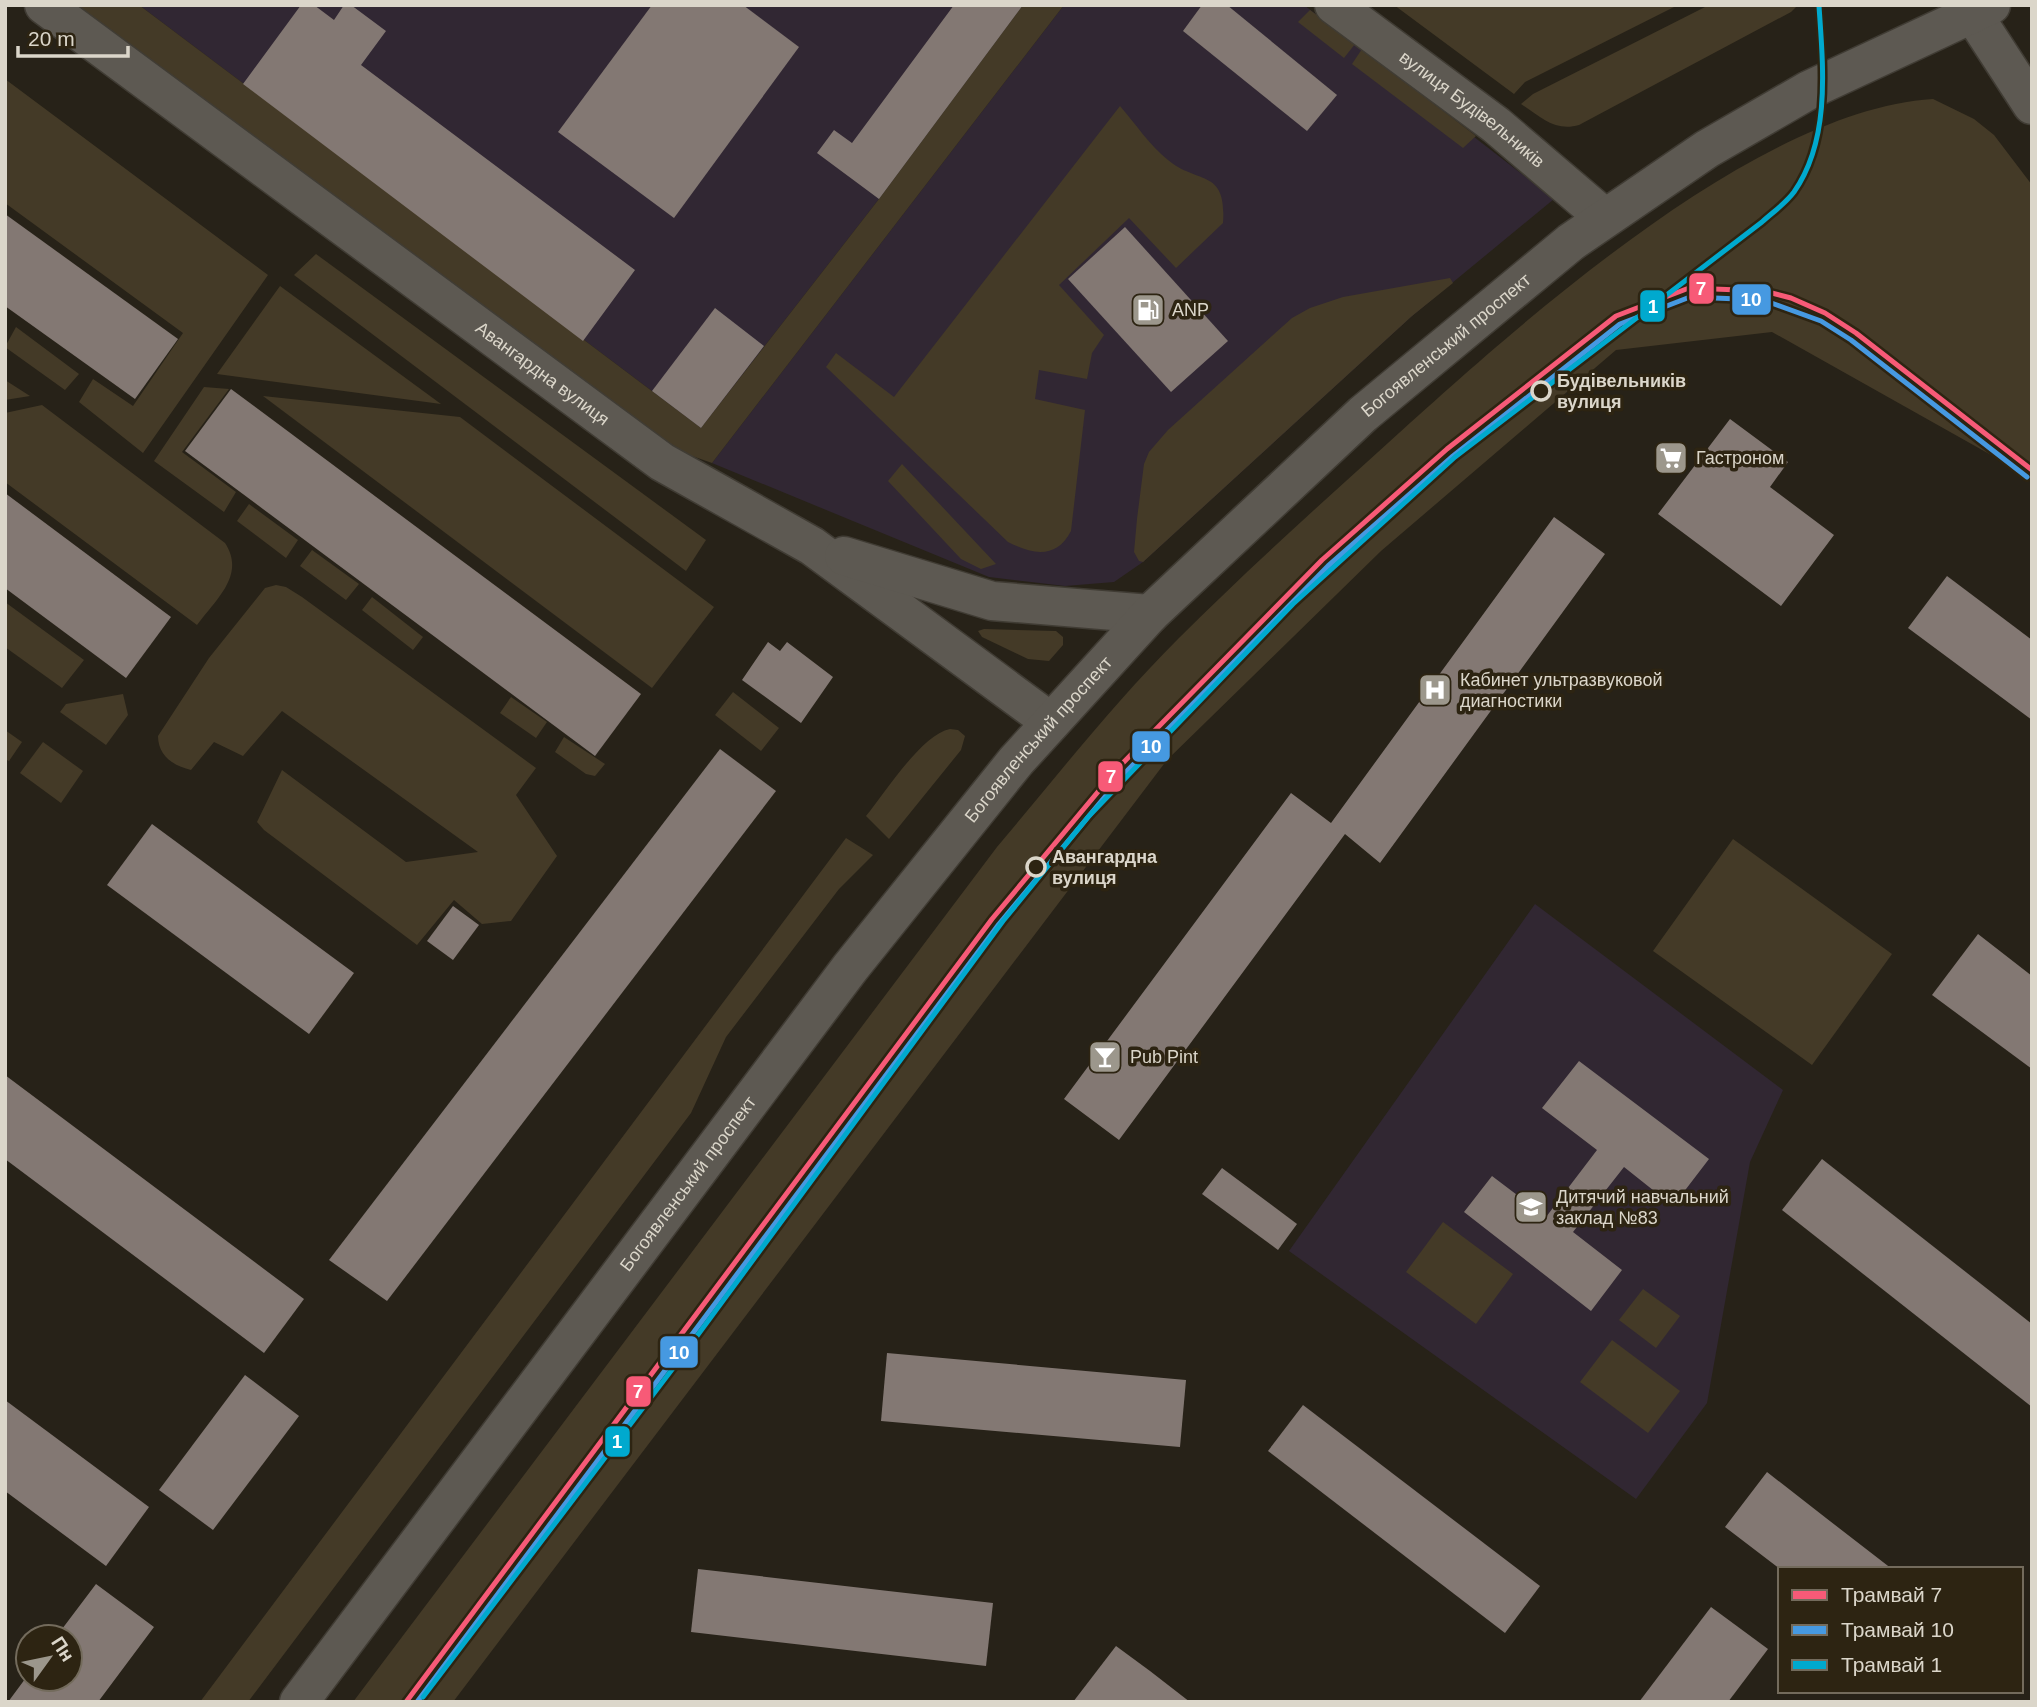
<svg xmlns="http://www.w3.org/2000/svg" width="2037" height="1707" font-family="Arial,sans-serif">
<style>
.commercial{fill:#312733}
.education{fill:#312732}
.green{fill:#443a27}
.building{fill:#837873}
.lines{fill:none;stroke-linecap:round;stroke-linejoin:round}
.street-casing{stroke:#403c34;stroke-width:41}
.secondary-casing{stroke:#403c34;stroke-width:41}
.street{stroke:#5d5952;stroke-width:38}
.secondary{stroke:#5d5952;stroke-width:38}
.tram-1-casing{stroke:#2d2412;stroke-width:10}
.tram-2-casing{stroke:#2d2412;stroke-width:10}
.tram-3-casing{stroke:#2d2412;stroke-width:10}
.tram-1{stroke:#f75a77;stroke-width:5}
.tram-2{stroke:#4699e1;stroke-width:5}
.tram-3{stroke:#00a9ce;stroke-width:5}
.stop-dot{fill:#2d2412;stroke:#dbd6ca;stroke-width:3.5}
.labels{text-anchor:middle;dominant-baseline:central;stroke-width:7;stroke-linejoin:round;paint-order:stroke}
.street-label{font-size:18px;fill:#dbd6ca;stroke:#2d2412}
.poi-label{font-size:18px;fill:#dbd6ca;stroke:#2d2412;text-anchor:start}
.stop-label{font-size:18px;font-weight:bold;fill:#dbd6ca;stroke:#2d2412;text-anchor:start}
.line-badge{stroke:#2d2412;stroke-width:2.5}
.badge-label{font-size:19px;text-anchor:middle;font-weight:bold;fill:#fff}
</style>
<rect width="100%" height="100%" fill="#272218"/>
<g class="commercial">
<polygon points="139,5 1023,5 879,199 701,428"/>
<polygon points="1064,5 1304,5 1554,199 1412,316 1143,562 1114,582 1065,586 989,577 712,463"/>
</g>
<polygon class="education" points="1535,904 1783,1090 1750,1162 1707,1403 1636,1499 1289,1251"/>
<g class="green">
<polygon points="75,5 139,5 701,428 879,199 1023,5 1064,5 712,463 672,449"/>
<polygon points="1394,5 1678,5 1525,82 1514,94"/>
<path d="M 1709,5 L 1798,5 L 1791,12 L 1579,125 C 1555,132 1541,117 1521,104 L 1533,94 Z"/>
<polygon points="1310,10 1355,44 1344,58 1298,22"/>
<polygon points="1362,49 1476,136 1463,148 1352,64"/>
<polygon points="5,79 268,275 143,453 79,402 93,379 133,406 183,333 5,203"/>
<path d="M 1933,99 L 1974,119 L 1994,135 L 2032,185 L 2032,478 L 1772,332 L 1616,350 L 1381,551 L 1167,760 L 453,1702 L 353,1702 L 997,847 C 1056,777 1113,704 1178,639 C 1245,572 1317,507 1388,443 C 1517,326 1755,110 1933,99 Z"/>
<path d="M 1120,106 C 1135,123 1150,146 1168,160 C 1198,185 1227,168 1223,223 L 1176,268 L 1129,218 L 1059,285 L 1104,335 L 1092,353 L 1087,379 L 1039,370 L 1035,399 L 1085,410 L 1071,531 C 1056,560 1032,554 1008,542 L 826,367 L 836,353 L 894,397 Z"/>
<polygon points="316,254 706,540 686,571 294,275"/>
<polygon points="1450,278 1453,283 1412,316 1143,562 1139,561 1134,552 1137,519 1144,464 1149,452 1168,430 1292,318 1310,308 1343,297"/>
<polygon points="280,286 441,404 217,374"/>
<polygon points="16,327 79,374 65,390 5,347"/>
<polygon points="5,380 30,396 5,400"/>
<polygon points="204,387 229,389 182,452 236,492 224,512 154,461"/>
<polygon points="263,396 460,417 714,607 652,688"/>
<path d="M 42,405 L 225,543 C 246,575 216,599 197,625 L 5,482 L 5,413 Z"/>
<polygon points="902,464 996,564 981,569 961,559 888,481"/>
<polygon points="249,504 298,540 286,558 237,521"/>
<polygon points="312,550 359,584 346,600 300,566"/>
<path d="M 276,585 L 286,587 L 302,597 L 536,768 L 516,795 L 557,856 L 511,921 L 482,924 L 454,900 L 417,945 L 264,830 L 257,822 L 282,770 L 406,862 L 478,852 L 282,711 L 243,756 L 214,742 L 191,770 C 174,766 158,756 158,736 L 209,658 L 265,588 Z"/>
<polygon points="372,597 423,637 413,650 362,610"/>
<polygon points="5,602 84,660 62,688 5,647"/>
<polygon points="984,629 1056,631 1063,637 1063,645 1049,661 1028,659 982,637 978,631"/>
<polygon points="733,692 779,728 761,751 715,715"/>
<polygon points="123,694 128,715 106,745 60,712 66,704"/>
<polygon points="511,697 547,722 536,738 500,713"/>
<path d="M 950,729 L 958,730 L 965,736 L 961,750 L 889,839 L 866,816 C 885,793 921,735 950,729 Z"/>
<polygon points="5,730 22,742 9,761 5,759"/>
<polygon points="564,737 605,764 595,776 586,774 555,752"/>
<polygon points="43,742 83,771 61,803 20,773"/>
<polygon points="846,838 873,855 839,889 726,1037 691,1113 248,1702 200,1702"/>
<polygon points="1733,839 1892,954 1812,1065 1653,951"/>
<polygon points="1443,1222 1513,1274 1476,1324 1406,1272"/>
<polygon points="1643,1289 1680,1316 1656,1348 1619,1320"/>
<polygon points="1612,1340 1680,1391 1648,1433 1580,1382"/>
</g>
<g class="building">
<polygon points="301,5 314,5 334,20 344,5 351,5 386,31 361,65 635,270 583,341 243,84"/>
<polygon points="652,5 743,5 799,47 674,218 558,132"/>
<polygon points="954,5 1023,5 879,199 817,153 834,130 852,143"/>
<polygon points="1202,5 1227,5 1337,95 1307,131 1183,31"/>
<polygon points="5,214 178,339 135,399 5,306"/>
<polygon points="1125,227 1228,341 1171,392 1068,279"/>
<polygon points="715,308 764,346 701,428 652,391"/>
<polygon points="231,389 641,694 595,756 185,451"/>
<polygon points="1730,419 1788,462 1770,487 1834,535 1781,606 1658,514"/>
<polygon points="5,493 171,617 126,678 5,588"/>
<polygon points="1554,517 1605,554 1380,863 1345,834 1119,1140 1064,1099 1291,793 1331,823"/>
<polygon points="1947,576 2032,640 2032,720 1908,628"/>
<polygon points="768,642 780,651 787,642 833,677 801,723 742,680"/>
<polygon points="720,749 776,791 387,1301 329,1260"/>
<polygon points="152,824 354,973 309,1034 107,885"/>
<polygon points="453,906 479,925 453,960 427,941"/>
<polygon points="1978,934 2032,976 2032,1069 1932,995"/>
<polygon points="1579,1061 1709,1159 1673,1206 1624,1167 1573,1232 1622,1270 1591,1311 1464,1212 1492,1176 1546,1217 1597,1150 1542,1108"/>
<polygon points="5,1075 304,1299 264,1353 5,1159"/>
<polygon points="1822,1159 2032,1324 2032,1407 1782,1210"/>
<polygon points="1222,1168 1297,1224 1278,1250 1202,1194"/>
<polygon points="887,1353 1186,1380 1180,1447 881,1421"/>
<polygon points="245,1375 299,1416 213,1530 159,1490"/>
<polygon points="5,1400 149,1507 106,1566 5,1491"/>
<polygon points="1303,1405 1540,1586 1505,1633 1268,1451"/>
<polygon points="1767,1472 1826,1518 1892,1569 1780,1569 1725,1527"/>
<polygon points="698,1569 993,1603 986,1666 691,1632"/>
<polygon points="96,1584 154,1627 98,1702 8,1702 28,1675 28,1679 70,1679 70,1637 56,1637"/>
<polygon points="1711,1607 1768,1649 1728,1702 1639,1702"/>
<polygon points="1116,1646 1150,1671 1190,1702 1073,1702"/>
</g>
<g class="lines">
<defs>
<g id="street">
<path id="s1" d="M 1334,5 L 1496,125 L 1605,218"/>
</g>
<g id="secondary">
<path id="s2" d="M 44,5 L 662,462 L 812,546 L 1051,722"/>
<polyline points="1967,5 2032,105"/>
<polyline points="844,556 992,601 1150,614"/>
<path id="s3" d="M 299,1702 L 850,968 L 1016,761 L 1150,614 L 1363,414 L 1571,242 L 1707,149 L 1809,90 L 1991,5"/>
</g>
</defs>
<use href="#street" class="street-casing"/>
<use href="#secondary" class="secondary-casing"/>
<use href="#street" class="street"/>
<use href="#secondary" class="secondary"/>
<defs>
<polyline id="tram-1" points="406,1702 992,919 1117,769 1322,560 1447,449 1616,316 1689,288 1764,291 1791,298 1825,313 1856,333 2032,470"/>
<polyline id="tram-2" points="417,1702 999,924 1123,775 1328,566 1453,456 1620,324 1690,297 1763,300 1821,321 1851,340 2027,477"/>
<path id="tram-3" d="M 423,1697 L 680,1359 L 1003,921 L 1089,816 L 1293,604 L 1455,457 L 1762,222 C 1773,212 1785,204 1794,192 C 1831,139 1823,66 1819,6"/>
</defs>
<use href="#tram-1" class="tram-1-casing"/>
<use href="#tram-2" class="tram-2-casing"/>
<use href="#tram-3" class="tram-3-casing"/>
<use href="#tram-1" class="tram-1"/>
<use href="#tram-2" class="tram-2"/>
<use href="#tram-3" class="tram-3"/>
</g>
<defs>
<symbol id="fuel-square" viewBox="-11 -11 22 22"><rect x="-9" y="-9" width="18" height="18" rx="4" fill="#9c978c" stroke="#2d2412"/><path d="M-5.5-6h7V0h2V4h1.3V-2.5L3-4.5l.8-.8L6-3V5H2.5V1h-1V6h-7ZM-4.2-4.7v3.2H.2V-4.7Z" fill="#fff"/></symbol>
<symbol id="supermarket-square" viewBox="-11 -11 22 22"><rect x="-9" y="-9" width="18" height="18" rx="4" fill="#9c978c" stroke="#2d2412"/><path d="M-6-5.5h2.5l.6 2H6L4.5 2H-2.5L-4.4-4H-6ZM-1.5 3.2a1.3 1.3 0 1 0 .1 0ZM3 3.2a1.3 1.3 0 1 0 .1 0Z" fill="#fff"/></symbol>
<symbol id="hospital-square" viewBox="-11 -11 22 22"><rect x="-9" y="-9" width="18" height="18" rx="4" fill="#9c978c" stroke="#2d2412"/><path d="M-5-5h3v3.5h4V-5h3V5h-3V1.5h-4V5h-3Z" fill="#fff"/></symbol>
<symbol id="bar-square" viewBox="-11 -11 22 22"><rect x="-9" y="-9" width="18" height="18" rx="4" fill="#9c978c" stroke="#2d2412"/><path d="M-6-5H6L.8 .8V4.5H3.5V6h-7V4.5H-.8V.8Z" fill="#fff"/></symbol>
<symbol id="school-square" viewBox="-11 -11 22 22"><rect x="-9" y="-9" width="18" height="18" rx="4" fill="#9c978c" stroke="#2d2412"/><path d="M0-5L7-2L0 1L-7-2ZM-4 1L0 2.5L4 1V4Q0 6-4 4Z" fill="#fff"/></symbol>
</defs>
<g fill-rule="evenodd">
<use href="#fuel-square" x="1129" y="291" width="38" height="38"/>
<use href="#supermarket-square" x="1652" y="439" width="38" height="38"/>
<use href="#hospital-square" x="1416" y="671" width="38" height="38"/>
<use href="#bar-square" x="1086" y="1038" width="38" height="38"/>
<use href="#school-square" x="1512" y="1188" width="38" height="38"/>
</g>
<g class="stop-dot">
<circle cx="1541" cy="391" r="9"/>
<circle cx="1036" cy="867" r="9"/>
</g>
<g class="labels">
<g class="street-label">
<text stroke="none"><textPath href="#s1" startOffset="173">вулиця Будівельників</textPath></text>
<text stroke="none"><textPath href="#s3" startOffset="1782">Богоявленський проспект</textPath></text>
<text stroke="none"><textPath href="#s2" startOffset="620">Авангардна вулиця</textPath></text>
<text stroke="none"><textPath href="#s3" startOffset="1214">Богоявленський проспект</textPath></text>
<text stroke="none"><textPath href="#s3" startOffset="648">Богоявленський проспект</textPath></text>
</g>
<g class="poi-label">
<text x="1172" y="310">ANP</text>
<text x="1696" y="458">Гастроном</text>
<text x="1460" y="680">Кабинет ультразвуковой<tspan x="1460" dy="21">диагностики</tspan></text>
<text x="1130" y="1057">Pub Pint</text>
<text x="1556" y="1197">Дитячий навчальний<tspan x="1556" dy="21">заклад №83</tspan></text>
</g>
<g class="stop-label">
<text x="1557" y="381">Будівельників<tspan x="1557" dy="21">вулиця</tspan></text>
<text x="1052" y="857">Авангардна<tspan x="1052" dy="21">вулиця</tspan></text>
</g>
</g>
<g class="line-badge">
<rect x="1688" y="272" width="27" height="33" rx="7" fill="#f75a77"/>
<rect x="1731" y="283" width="41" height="33" rx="7" fill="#4699e1"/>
<rect x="1639" y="289" width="27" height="34" rx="7" fill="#00a9ce"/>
<rect x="1131" y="730" width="40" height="33" rx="7" fill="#4699e1"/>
<rect x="1097" y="760" width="27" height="33" rx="7" fill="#f75a77"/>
<rect x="659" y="1335" width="40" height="34" rx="7" fill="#4699e1"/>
<rect x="625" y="1375" width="27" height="33" rx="7" fill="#f75a77"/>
<rect x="604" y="1425" width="27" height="33" rx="7" fill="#00a9ce"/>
</g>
<g class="badge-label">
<text x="1701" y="295">7</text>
<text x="1751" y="306">10</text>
<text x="1653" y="313">1</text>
<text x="1151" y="753">10</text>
<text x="1111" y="783">7</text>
<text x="679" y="1359">10</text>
<text x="638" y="1398">7</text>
<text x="617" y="1448">1</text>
</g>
<rect width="2037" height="1707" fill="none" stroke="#dbd6ca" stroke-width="14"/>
<rect x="1778" y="1567" width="245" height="126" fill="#2d2412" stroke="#736b5c" stroke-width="2"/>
<rect x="1792" y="1590" width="35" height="10" fill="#f75a77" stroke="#736b5c" stroke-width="2"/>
<text x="1841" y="1602" font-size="21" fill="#dbd6ca">Трамвай 7</text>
<rect x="1792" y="1625" width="35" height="10" fill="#4699e1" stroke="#736b5c" stroke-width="2"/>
<text x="1841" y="1637" font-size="21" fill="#dbd6ca">Трамвай 10</text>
<rect x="1792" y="1660" width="35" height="10" fill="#00a9ce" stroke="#736b5c" stroke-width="2"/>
<text x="1841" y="1672" font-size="21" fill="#dbd6ca">Трамвай 1</text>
<g transform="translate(49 1658) rotate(57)"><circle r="33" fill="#2d2412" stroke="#736b5c" stroke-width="2"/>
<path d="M0-5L12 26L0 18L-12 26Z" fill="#9c978c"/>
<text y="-10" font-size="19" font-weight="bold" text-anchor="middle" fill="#dbd6ca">Пн</text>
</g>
<path d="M18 46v10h110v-10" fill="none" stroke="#dbd6ca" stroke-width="3.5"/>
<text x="28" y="46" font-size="21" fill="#dbd6ca" stroke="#2d2412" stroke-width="5" paint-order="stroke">20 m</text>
</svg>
